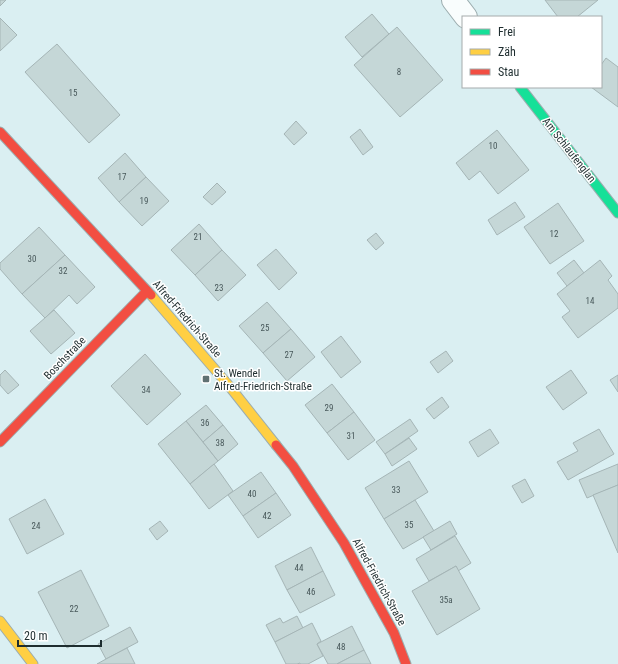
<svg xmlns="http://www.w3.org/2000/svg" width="618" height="664" font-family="'Roboto Condensed',sans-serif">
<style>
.building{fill:#c5d7d7;stroke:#a5b5b6}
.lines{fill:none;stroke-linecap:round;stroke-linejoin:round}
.street-casing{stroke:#9cadaf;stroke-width:24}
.fast-casing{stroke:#9cadaf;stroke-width:11}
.slow-casing{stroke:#9cadaf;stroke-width:11}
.jam-casing{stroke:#9cadaf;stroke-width:11}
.street{stroke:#f9fdfd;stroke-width:22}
.fast{stroke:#16e098;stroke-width:9}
.slow{stroke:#ffcf43;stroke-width:9}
.jam{stroke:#f24e42;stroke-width:9}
.poi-dot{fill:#607173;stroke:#fff;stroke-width:1.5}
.labels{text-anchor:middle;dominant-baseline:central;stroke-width:3;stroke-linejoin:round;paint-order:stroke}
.number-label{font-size:9px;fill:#48585a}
.street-label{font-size:11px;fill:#1e2d2f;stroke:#fff}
.poi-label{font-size:11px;fill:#1e2d2f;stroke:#fff;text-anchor:start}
</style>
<rect width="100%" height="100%" fill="#daeff2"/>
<g class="building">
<polygon points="0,0 6,0 0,6"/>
<polygon points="545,0 598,0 577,17 558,17"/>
<polygon points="372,14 389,34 362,57 345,37"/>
<polygon points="0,18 17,35 0,51"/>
<polygon points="397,27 443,80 400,117 354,65"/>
<polygon points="57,44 120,115 89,143 25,72"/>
<polygon points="606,58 618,67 618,107 591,87 601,87 601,65"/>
<polygon points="296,121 307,133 294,145 284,134"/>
<polygon points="360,129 373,147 363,155 350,137"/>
<polygon points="497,130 529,170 498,194 480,171 469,180 456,163"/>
<polygon points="125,153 146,177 119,202 98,178"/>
<polygon points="146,177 169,201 142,226 119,202"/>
<polygon points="217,183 226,192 212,205 203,197"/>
<polygon points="515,202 525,217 497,235 488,220"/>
<polygon points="558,203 584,241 550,264 524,227"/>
<polygon points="199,224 222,250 195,275 171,250"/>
<polygon points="39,227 65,255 22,294 0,269 0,263"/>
<polygon points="376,233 384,243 376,250 367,240"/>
<polygon points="276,249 297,273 279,290 257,265"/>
<polygon points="222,250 246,275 218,301 195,275"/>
<polygon points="65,255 95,287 77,304 69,295 45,318 22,294"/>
<polygon points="574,260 584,273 567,286 557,273"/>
<polygon points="600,260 612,276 608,280 618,294 618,308 578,338 562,317 570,311 557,294"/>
<polygon points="267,302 291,329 263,353 239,326"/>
<polygon points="54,310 75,333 51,354 30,331"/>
<polygon points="291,329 315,357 287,381 263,353"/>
<polygon points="341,336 361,362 341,378 321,352"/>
<polygon points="446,351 453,361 438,373 430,362"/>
<polygon points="145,354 181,394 147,425 111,386"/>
<polygon points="5,370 19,385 8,394 0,385 0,375"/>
<polygon points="571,370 587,393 563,410 546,387"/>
<polygon points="618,375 618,392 610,380"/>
<polygon points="332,384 354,412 327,433 305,405"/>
<polygon points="442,397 449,407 434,419 426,409"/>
<polygon points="206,405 223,425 203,442 186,421"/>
<polygon points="354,412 375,440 348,460 327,433"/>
<polygon points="410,419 418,431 385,454 376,442"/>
<polygon points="186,421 218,461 190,484 158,444"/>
<polygon points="223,425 238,444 218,461 203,442"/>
<polygon points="490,429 499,443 478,457 469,442"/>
<polygon points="599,429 614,454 568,480 557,462 578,451 573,443"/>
<polygon points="409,438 417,449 392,466 385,454"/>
<polygon points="409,461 428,492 384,519 365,488"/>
<polygon points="214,464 233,491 209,509 190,484"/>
<polygon points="618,464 618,485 587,498 579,480"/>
<polygon points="261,472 276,493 243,516 228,495"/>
<polygon points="525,479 534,496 522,503 512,486"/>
<polygon points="618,485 618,553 593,495"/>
<polygon points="276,493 291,515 258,538 243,516"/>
<polygon points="45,499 64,534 27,554 9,519"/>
<polygon points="415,500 434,531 403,549 384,519"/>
<polygon points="160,521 168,531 157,540 149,529"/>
<polygon points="450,521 457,534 431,550 423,537"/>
<polygon points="455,536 471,563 458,571 456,566 429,581 416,559"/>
<polygon points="311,547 323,571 287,590 275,566"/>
<polygon points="456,566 480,609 437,635 412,591"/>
<polygon points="81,570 109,626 67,648 38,592"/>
<polygon points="323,571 335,595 300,613 287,590"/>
<polygon points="297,616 303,628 275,642 266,625 280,618 283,623"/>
<polygon points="312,623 321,641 317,644 323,656 308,664 300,664 300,663 297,664 286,664 275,642"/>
<polygon points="352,626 364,650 337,664 328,664 317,644"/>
<polygon points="130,627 138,642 106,659 98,644"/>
<polygon points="127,648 135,664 97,664 106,659"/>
<polygon points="364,650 371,664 337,664"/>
</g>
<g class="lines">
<defs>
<polyline id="street" points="453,0 466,17"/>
<polyline id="fast" points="520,87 618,213"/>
<g id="slow">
<polyline points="151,295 230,387 276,445"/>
<polyline points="0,621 33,664"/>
</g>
<g id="jam">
<polyline points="0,132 151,295"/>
<polyline points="0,442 147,291"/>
<polyline points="276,445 293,466 344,543 394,633 406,664"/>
</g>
</defs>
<use href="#street" class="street-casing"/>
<use href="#fast" class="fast-casing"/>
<use href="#slow" class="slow-casing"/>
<use href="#jam" class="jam-casing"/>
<use href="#street" class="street"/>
<use href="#fast" class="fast"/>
<use href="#slow" class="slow"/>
<use href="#jam" class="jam"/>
</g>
<rect class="poi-dot" x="202" y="375" width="8" height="8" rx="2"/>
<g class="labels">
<g class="number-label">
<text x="399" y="72">8</text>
<text x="73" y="93">15</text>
<text x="493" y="146">10</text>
<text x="122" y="177">17</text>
<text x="144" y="201">19</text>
<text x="554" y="234">12</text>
<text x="198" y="237">21</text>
<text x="32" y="259">30</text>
<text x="63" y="271">32</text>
<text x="219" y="288">23</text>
<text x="590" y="301">14</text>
<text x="265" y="328">25</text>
<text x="289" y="355">27</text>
<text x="146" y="390">34</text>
<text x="329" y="408">29</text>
<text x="205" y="423">36</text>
<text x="351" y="436">31</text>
<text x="220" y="443">38</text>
<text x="396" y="490">33</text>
<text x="252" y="494">40</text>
<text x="267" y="516">42</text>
<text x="409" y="525">35</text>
<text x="36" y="526">24</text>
<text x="299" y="568">44</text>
<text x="311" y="592">46</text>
<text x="446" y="600">35a</text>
<text x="74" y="609">22</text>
<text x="341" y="647">48</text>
</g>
<g class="street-label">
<text transform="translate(569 150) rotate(52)">Am Schlaufenglan</text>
<text transform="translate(187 319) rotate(49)">Alfred-Friedrich-Straße</text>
<text transform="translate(65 358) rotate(-46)">Boschstraße</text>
<text transform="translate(379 582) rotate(61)">Alfred-Friedrich-Straße</text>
</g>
<g class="poi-label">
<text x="214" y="373">St. Wendel<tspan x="214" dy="13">Alfred-Friedrich-Straße</tspan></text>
</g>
</g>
<rect x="462" y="16" width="140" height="72" fill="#ffffff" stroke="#a5abac"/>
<rect x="470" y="29" width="20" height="6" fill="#16e098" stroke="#a5abac"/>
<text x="498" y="36" font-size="12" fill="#1e2d2f">Frei</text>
<rect x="470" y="49" width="20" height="6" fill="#ffcf43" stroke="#a5abac"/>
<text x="498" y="56" font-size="12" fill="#1e2d2f">Zäh</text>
<rect x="470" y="69" width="20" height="6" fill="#f24e42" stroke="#a5abac"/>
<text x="498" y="76" font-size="12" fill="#1e2d2f">Stau</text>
<path d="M18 640v6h83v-6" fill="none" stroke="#1e2d2f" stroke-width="2"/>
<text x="24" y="640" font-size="12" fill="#1e2d2f" stroke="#ffffff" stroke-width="3" paint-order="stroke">20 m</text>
</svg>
